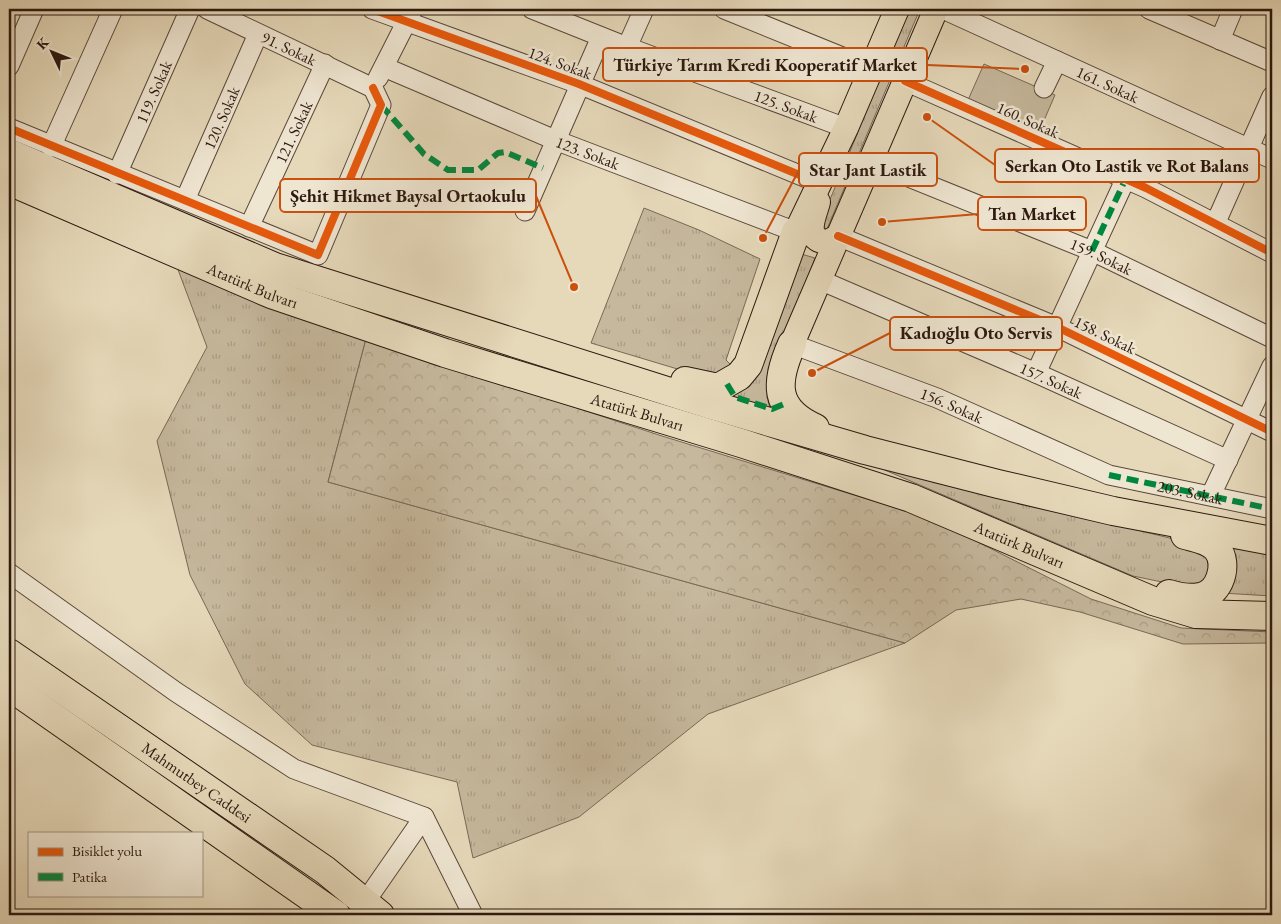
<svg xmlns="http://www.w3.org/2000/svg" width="1281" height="924" font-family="'EB Garamond',serif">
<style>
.grass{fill:url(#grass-tufts);stroke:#796856}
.forest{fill:url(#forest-crowns);stroke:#796856}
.park{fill:#c6b89d;stroke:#796856}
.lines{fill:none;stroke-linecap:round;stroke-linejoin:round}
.minor-casing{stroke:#5a483a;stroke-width:21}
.major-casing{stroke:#2c180f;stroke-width:26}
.highway-casing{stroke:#2c180f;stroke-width:30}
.minor{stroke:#efe6d2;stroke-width:19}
.major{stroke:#e6d9ba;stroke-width:24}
.highway{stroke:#e6d9ba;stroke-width:28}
.quiet{stroke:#00873e;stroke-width:6;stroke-dasharray:12 6;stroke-linecap:butt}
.cycleway-casing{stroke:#efe6d2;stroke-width:11}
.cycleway{stroke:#e8590c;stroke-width:8}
.labels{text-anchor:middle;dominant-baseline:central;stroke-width:5;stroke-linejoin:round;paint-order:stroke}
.street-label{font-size:16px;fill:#2c180f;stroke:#efe6d2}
.leader{fill:none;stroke:#cc4f0c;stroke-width:2}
.callout-dot{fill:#cc4f0c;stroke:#efe6d2;stroke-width:2}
.callout{fill:#efe6d2;stroke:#cc4f0c;stroke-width:2}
.callout-label{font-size:18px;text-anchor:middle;font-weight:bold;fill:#2c180f}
</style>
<defs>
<pattern id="grass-tufts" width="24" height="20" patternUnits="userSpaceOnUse" patternTransform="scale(1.25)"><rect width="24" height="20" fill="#c6b89d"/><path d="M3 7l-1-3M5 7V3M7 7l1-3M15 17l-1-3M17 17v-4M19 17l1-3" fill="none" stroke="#aa9d86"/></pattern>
<pattern id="forest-crowns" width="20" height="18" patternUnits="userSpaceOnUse" patternTransform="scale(1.25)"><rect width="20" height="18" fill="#c6b89d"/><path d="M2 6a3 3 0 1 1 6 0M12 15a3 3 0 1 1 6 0" fill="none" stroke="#aa9d86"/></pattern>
</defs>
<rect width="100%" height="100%" fill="#e6d9ba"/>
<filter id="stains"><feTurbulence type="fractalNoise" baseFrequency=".004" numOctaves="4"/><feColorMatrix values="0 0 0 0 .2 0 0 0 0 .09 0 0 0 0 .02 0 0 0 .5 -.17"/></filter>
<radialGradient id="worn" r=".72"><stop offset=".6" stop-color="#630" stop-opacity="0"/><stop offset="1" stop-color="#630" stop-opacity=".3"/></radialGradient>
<g class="grass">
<polygon points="909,9 920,9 827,229 819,226"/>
<polygon points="644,208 699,230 760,259 726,360 732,366 723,374 704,377 591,343"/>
<polygon points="801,254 815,258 769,380 767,397 771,412 722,397"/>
<polygon points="177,267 366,339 328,482 905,643 708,714 579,817 473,858 457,782 312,745 245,684 190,575 157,441 207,347"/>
<polygon points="873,465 1206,547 1209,571 1202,583 1191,588 1133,576"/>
<polygon points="1226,539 1272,548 1272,596 1221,593 1232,575 1236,560"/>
</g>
<polygon class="forest" points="366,339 662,436 932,519 1091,599 1181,628 1272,632 1272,643 1183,644 1080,612 1021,599 956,610 905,643 328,482"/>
<polygon class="park" points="984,64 1055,95 1039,132 968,100"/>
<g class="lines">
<defs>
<g id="minor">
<path id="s1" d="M 207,9 L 373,88"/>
<polyline points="372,9 579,84 819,183"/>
<path id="s2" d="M 532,9 L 627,47 L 846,128"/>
<polyline points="724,9 872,69"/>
<path id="s3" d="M 943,9 L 1272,159"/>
<polyline points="1149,9 1272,62"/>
<polyline points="1220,40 1233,9"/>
<polyline points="627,47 644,9"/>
<polyline points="9,66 34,9"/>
<path id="s4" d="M 384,67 L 555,140 L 796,232"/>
<polyline points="378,78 413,9"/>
<polyline points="905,81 1146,188 1272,253"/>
<polyline points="1044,88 1057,61"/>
<polyline points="9,128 318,255 381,105 373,88"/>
<polyline points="51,147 113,9"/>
<path id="s5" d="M 869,161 L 1092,251 L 1272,338"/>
<path id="s6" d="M 117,174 L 190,9"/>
<path id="s7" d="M 185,200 L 258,34"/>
<polyline points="525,211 601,37"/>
<polyline points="1216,222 1272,96"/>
<path id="s8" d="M 249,227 L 325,64"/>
<polyline points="838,236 1057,327 1272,432"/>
<path id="s9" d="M 820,280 L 1036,373 L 1228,460"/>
<path id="s10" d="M 792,344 L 937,398 L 1109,475 L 1272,509"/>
<polyline points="1036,373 1126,178"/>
<polyline points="1211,495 1272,366"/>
<polyline points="9,573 176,692 294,769 424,817"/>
<polyline points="365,902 424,817 473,915"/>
</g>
<g id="major">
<path d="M 818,202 C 815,214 805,233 819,240 C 827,244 832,240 838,236"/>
<polyline points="796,232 846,128 897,9"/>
<polyline points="792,344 936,9"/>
</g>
<g id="highway">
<polyline points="9,153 275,267 708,404 865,450 998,484 1113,511 1272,541"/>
<path id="s11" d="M 9,181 L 271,294 L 445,353 L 741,443 L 911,498 L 1153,601 L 1196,614 L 1272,616"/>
<path d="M 792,344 C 775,382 773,409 815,428"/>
<polyline points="685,381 718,388 739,376 748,365 796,232"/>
<path d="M 1169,594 C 1179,597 1190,599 1200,597 C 1220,594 1229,564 1217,549 C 1210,540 1195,538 1185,535"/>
<path id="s12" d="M 9,653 L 325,870 L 380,915"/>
<polyline points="9,686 336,915"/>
</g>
</defs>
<use href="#minor" class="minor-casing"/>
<use href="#major" class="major-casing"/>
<use href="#highway" class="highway-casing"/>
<use href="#minor" class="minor"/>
<use href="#major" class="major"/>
<use href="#highway" class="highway"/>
<g class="quiet">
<polyline points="381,105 424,154 448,170 478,170 498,153 505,152 543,168"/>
<polyline points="1092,251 1126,178"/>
<polyline points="727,384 735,397 772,409 784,404"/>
<polyline points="1109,475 1272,509"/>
</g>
<defs>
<g id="cycleway">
<polyline points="372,9 579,84 819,183"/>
<polyline points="905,81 1146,188 1272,253"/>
<polyline points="9,128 318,255 381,105 373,88"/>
<polyline points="838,236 1057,327 1272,432"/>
</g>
</defs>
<use href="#cycleway" class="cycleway-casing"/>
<use href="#cycleway" class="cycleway"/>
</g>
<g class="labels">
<g class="street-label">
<text stroke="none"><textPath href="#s1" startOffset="91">91. Sokak</textPath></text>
<text transform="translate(560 63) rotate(20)">124. Sokak</text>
<text stroke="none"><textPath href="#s3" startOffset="181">161. Sokak</textPath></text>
<text stroke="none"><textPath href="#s6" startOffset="90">119. Sokak</textPath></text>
<text stroke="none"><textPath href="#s2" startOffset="272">125. Sokak</textPath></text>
<text stroke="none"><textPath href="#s7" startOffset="90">120. Sokak</textPath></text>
<text transform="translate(1028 120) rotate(24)">160. Sokak</text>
<text stroke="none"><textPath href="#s8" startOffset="105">121. Sokak</textPath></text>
<text stroke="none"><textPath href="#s4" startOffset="221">123. Sokak</textPath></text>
<text stroke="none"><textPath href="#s5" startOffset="251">159. Sokak</textPath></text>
<text stroke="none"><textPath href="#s11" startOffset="265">Atatürk Bulvarı</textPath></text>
<text transform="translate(1105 335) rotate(26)">158. Sokak</text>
<text stroke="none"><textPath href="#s9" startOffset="252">157. Sokak</textPath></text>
<text stroke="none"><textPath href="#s10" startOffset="171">156. Sokak</textPath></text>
<text stroke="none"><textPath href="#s11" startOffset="670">Atatürk Bulvarı</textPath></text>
<text stroke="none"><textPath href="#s10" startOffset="426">203. Sokak</textPath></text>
<text stroke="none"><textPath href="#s11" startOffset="1075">Atatürk Bulvarı</textPath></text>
<text stroke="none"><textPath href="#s12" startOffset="228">Mahmutbey Caddesi</textPath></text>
</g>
</g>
<path class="leader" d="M1025 69L927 65M927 117L995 165M763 238L799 170M574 287L536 196M882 222L978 214M812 373L890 333"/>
<g class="callout-dot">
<circle cx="1025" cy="69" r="5"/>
<circle cx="927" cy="117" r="5"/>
<circle cx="763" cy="238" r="5"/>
<circle cx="574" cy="287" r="5"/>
<circle cx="882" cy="222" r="5"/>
<circle cx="812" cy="373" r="5"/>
</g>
<g class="callout">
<rect x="603" y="48" width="324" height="33" rx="5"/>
<rect x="995" y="149" width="264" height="33" rx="5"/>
<rect x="799" y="153" width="138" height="33" rx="5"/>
<rect x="280" y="179" width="256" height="33" rx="5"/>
<rect x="978" y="197" width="108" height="33" rx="5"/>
<rect x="890" y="317" width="172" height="33" rx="5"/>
</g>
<g class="callout-label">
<text x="765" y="71">Türkiye Tarım Kredi Kooperatif Market</text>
<text x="1127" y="172">Serkan Oto Lastik ve Rot Balans</text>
<text x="868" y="176">Star Jant Lastik</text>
<text x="408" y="202">Şehit Hikmet Baysal Ortaokulu</text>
<text x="1032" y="220">Tan Market</text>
<text x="976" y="339">Kadıoğlu Oto Servis</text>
</g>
<rect width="1281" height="924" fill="none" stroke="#e6d9ba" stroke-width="30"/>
<rect x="10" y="10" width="1261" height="904" fill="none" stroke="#2c180f" stroke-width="2.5"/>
<rect x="15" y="15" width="1251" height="894" fill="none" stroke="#2c180f"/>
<rect x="28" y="832" width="175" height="65" fill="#efe6d2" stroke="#a19484"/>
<rect x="38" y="848" width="25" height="8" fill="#e8590c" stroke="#a19484"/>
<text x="72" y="856" font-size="15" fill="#2c180f">Bisiklet yolu</text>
<rect x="38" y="873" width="25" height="8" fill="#00873e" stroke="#a19484"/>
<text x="72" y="882" font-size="15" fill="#2c180f">Patika</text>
<g transform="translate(52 52) rotate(313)" stroke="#efe6d2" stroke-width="4" paint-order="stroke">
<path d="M0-4L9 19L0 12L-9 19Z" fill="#2c180f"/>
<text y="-8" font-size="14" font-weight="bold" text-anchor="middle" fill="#2c180f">K</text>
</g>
<rect width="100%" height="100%" filter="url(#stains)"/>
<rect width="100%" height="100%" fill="url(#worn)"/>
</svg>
